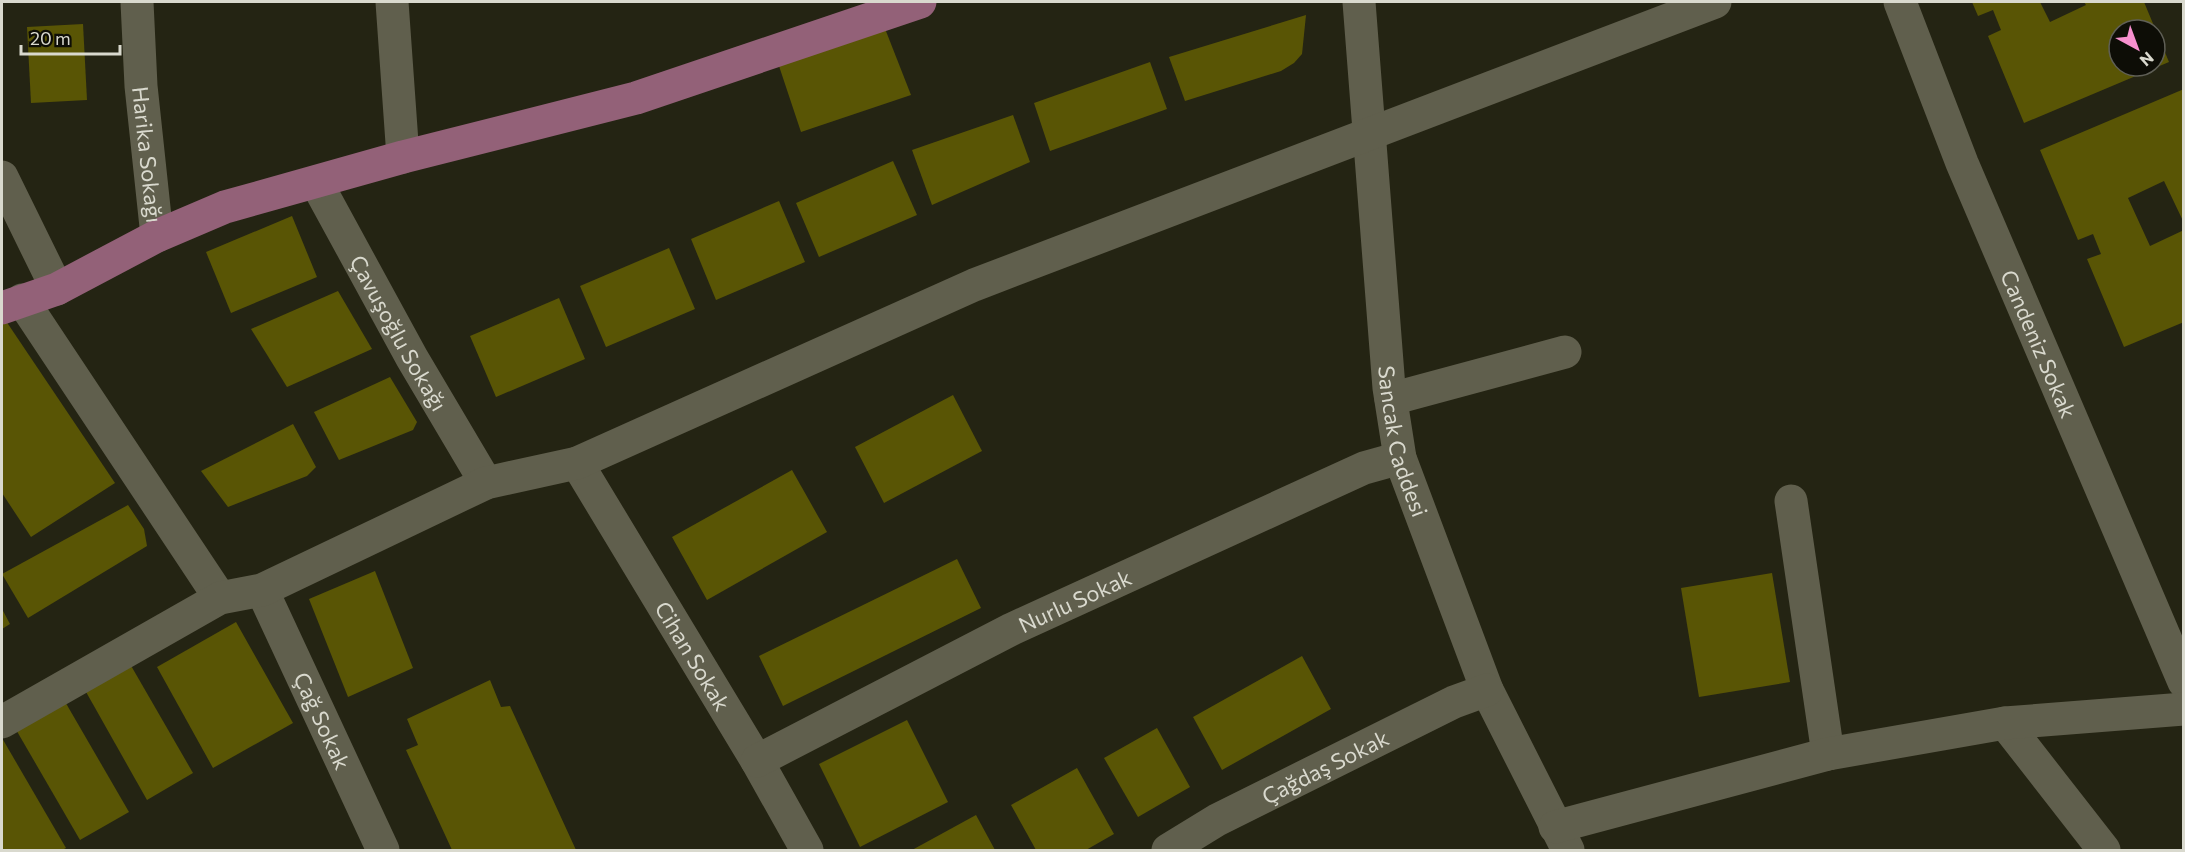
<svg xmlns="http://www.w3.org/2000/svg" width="2185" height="852" font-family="Commissioner,sans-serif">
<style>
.building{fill:#595505;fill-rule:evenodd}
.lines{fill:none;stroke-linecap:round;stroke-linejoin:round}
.minor{stroke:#605f4d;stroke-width:33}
.major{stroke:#936178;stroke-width:33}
.labels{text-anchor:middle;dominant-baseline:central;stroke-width:4.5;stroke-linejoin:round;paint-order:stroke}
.street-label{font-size:22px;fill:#d9d9ce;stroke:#0d0d06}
</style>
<rect width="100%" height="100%" fill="#242413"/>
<g class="building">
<path d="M 1972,2 L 2040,2 L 2050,22 L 2086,5 L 2084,2 L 2144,2 L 2169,62 L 2024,123 L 1988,36 L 2001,30 L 1993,10 L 1978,16 ZM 2119,30 L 2155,30 L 2155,66 L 2119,66 Z"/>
<polygon points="1306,15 1302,54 1294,63 1281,71 1185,101 1169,57"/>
<polygon points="882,21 911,95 801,132 775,54"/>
<polygon points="83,24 87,100 31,103 27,27"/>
<polygon points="1150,62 1167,109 1050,151 1034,103"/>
<polygon points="2184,89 2184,223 2164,181 2128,198 2150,246 2184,230 2184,322 2124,347 2087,259 2101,254 2093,234 2078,240 2040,150"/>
<polygon points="1013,115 1030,162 932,205 912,150"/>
<polygon points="893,161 917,215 819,257 796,203"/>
<polygon points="779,201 805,262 716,300 691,239"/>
<polygon points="292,216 317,277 231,313 206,252"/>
<polygon points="669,248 695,309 606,347 580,286"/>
<polygon points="338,291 372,349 287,387 251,329"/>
<polygon points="559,298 585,359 496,397 470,336"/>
<polygon points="6,321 115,483 31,537 2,493 2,323"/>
<polygon points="390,377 417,422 413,430 339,460 314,412"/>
<polygon points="953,395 982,451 884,503 855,447"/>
<polygon points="293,424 316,467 307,476 228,507 201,471"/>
<polygon points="792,470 827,532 707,600 672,537"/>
<polygon points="128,505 144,529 147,546 28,618 2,574"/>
<polygon points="957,559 981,608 783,706 759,656"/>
<polygon points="375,571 413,668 348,697 309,599"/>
<polygon points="1772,573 1790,682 1699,697 1681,588"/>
<polygon points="2,609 10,624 2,629"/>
<polygon points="236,622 293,723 213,768 157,667"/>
<polygon points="1302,656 1331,709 1222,770 1193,717"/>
<polygon points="126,657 193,773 147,800 81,683"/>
<polygon points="490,680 501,707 510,706 576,850 452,850 406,750 418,745 407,719"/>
<polygon points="60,693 129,812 80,840 11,721"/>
<polygon points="907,720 948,802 860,847 819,764"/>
<polygon points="1157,728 1190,787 1138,817 1104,758"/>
<polygon points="2,738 66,848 62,850 2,850"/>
<polygon points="1077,768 1114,834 1086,850 1036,850 1011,805"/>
<polygon points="976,815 995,850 912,850"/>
</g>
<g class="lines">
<g class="minor">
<path id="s1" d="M 137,2 L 141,86 L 157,236"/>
<polyline points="392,2 403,157"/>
<path id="s2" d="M 1359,2 L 1389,388 L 1400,458 L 1487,690 L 1568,850"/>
<path id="s3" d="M 1900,2 L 1962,163 L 2184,682"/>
<polyline points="2,177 57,289"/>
<path id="s4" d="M 316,182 L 412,358 L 486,483"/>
<polyline points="22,300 220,598"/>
<polyline points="1391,399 1565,352"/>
<path id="s5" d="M 577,463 L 757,761 L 807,850"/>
<polyline points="1791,501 1828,754"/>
<path id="s6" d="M 262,590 L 383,850"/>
<polyline points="2,722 220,598 262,590 486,483 577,463 974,285 1715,2"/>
<polyline points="2005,723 2104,850"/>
<path id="s7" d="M 757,761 L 1012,629 L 1364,468 L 1400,458"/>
<polyline points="1555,827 1828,754 2005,723 2184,709"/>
<path id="s8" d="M 1168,850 L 1217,820 L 1454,702 L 1487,690"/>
</g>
<polyline class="major" points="2,308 57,289 157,236 225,207 403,157 636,98 920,2"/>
</g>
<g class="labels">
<g class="street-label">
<text stroke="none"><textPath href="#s1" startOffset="153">Harika Sokağı</textPath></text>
<text stroke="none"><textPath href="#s4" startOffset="172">Çavuşoğlu Sokağı</textPath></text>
<text stroke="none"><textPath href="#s3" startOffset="369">Candeniz Sokak</textPath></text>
<text stroke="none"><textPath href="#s2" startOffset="442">Sancak Caddesi</textPath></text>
<text stroke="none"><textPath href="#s7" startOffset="356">Nurlu Sokak</textPath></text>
<text stroke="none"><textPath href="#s5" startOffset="225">Cihan Sokak</textPath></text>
<text stroke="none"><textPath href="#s6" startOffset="144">Çağ Sokak</textPath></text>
<text stroke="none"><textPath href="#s8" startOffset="178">Çağdaş Sokak</textPath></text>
</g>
</g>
<rect width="2185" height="852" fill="none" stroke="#d9d9ce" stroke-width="6"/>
<g transform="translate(2137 48) rotate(139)"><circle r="28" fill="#0d0d06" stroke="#5f5f56" stroke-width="1.5"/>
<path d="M0-4.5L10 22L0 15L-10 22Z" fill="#f790ce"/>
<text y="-9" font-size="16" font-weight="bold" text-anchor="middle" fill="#d9d9ce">N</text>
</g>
<path d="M21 45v9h99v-9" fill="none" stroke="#d9d9ce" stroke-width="3"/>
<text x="30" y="45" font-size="18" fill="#d9d9ce" stroke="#0d0d06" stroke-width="4.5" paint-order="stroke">20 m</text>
</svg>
